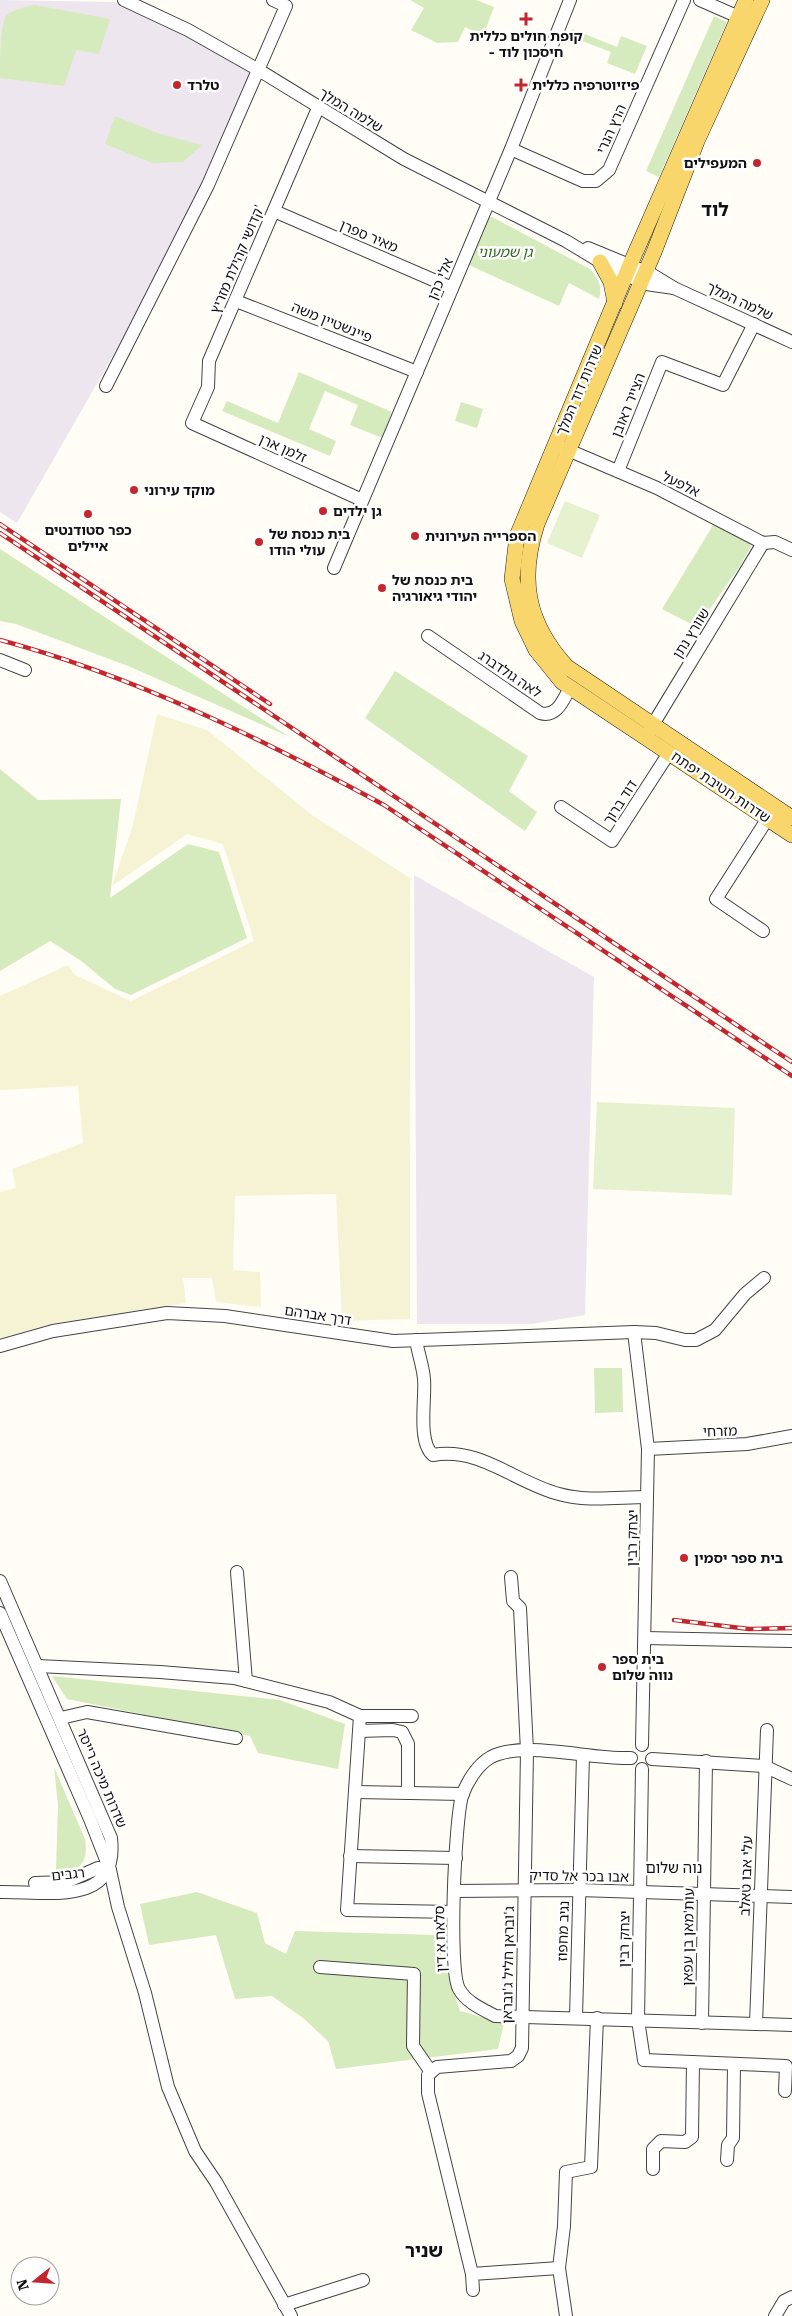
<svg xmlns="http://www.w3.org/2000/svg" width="792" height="2316" font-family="'Roboto Serif','Noto Sans Hebrew',serif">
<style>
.industrial{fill:#eee6ef}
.farmland{fill:#f6f3d4}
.green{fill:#d5ebbd}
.pitch{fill:#e6f2cf}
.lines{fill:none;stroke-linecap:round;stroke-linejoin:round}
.minor-casing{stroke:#444;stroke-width:14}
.major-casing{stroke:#222;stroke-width:16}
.minor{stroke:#fff;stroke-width:12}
.major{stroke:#f9d66b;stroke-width:15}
.rail-casing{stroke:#c4262e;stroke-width:4.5}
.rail{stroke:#fff;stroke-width:2.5;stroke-dasharray:8;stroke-linecap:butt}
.poi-dot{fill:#c4262e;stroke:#fff;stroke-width:2}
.labels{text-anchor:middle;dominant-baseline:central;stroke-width:5;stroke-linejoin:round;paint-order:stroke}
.poi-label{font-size:14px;font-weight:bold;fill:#111;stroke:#fff;text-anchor:start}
.street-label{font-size:14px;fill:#111;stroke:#fff}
.park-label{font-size:14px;font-style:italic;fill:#2f6b1f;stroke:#fff}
.neighbourhood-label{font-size:15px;fill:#111;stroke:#fff}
.district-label{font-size:19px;font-weight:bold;fill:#111;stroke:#fff}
</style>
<rect width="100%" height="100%" fill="#fffdf5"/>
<g class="industrial">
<polygon points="0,0 114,2 263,65 138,312 17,523 0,512"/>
<polygon points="414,875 594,977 585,1315 532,1324 417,1324"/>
</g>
<polygon class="farmland" points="157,714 207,730 312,815 410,878 410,1319 342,1321 336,1194 235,1196 233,1270 260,1272 261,1307 216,1302 212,1278 183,1278 186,1303 51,1324 0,1340 0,1192 16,1188 12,1169 83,1143 78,1086 0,1090 0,996 68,965 75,975 131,1001 254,941 223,844 187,834 112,886 133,825"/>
<g class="green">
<polygon points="410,0 476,0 494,7 483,36 465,27 458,42 437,43 411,30 424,8"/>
<path d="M 35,5 L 110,19 L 99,54 L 76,50 L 64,86 L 0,78 C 0,64 0,25 6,16 C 13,9 26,7 35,5 Z"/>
<polygon points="714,16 727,22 659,177 646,171"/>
<polygon points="572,29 617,47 621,36 647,46 635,74 607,63 611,52 569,36"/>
<polygon points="115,116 160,134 202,145 183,162 152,163 105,144"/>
<path d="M 492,217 L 590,269 C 598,278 603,286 599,299 L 569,283 L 559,306 L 469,265 L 487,218 Z"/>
<polygon points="299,372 392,412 382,438 350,425 358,405 325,391 309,429 336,441 330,456 222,411 227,401 278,423"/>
<polygon points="461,402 483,409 477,428 455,421"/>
<polygon points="715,522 748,541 751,546 740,566 697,627 662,609"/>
<polygon points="0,549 290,737 128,666 16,624 0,621"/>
<polygon points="395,671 528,756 509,791 537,812 525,831 365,718"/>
<polygon points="0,769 38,800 121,799 110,898 188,844 219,852 247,938 131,995 115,989 80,960 50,941 0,971"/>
<polygon points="594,1368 622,1368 623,1412 595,1413"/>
<polygon points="52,1676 280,1700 345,1724 338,1769 258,1753 250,1736 67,1699"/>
<path d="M 54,1767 L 85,1839 C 88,1858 84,1868 65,1874 L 56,1870 L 58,1806 Z"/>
<polygon points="197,1892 257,1913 265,1943 286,1954 295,1931 435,1935 460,2011 504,2023 498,2049 336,2069 328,2041 303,2018 272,1996 235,1999 216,1935 149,1945 140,1904"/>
</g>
<g class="pitch">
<polygon points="565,501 600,515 582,558 547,543"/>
<polygon points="597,1102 735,1108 732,1195 593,1189"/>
</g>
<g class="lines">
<defs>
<g id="minor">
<polyline points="124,0 188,30 257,69 404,159 566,241 609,267 646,284 674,288"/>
<polyline points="700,0 748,21"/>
<polyline points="318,108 209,361 208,387 192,423 362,500"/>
<polyline points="511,149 583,181 596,181 609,170 684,0"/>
<polyline points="274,211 452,288"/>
<polyline points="588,248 651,274 674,288 792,342"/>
<polyline points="236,301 417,372"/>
<polyline points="106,386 208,185 286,6 273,0"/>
<polyline points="561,447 657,488 763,543 775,542 792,550"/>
<polyline points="618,471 662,362 723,385 754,324"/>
<polyline points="334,568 511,149 570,0"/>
<path d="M 428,636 L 540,713 C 557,718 563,700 570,688"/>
<polyline points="0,660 25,670"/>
<polyline points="649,731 763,543"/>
<polyline points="561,807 612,841 669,753"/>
<polyline points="763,931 716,899 768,818 770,810"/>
<polyline points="634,1332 648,1449 642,1745"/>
<path d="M 416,1340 C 418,1353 423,1366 424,1379 C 426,1397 417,1442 433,1455 C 481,1447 514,1482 559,1494 C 586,1502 619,1497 647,1497"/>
<polyline points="0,1346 53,1331 167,1313 225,1316 393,1341 634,1332 656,1333 685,1340 696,1340 715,1330 745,1294 764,1278"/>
<polyline points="648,1449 747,1444 792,1436"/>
<polyline points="237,1572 246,1681"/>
<path d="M 0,1581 L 111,1838 C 119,1908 47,1891 0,1892"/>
<polyline points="0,1613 90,1819 110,1870 118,1907 145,1993 168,2087 195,2151 216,2182 291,2316"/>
<polyline points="645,1638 792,1641"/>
<polyline points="38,1666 160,1672 234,1678 329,1702 360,1716 412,1716"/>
<polyline points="360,1716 347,1910 453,1912"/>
<polyline points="61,1718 87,1712 236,1738"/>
<polyline points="359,1731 393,1730 402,1732 408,1744 408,1793"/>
<path d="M 631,1758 C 592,1760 524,1740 491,1757 C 477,1765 467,1782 462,1796 C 455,1820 448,1969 459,1989 C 466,2002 482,2009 495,2016 L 792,2025"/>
<polyline points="652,1759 764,1766 792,1779"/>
<polyline points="642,1769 638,2020 644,2060 786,2066 785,2091"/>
<polyline points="356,1792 463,1794"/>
<polyline points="350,1856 456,1858"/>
<polyline points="35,1883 66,1882 98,1868 110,1870"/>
<polyline points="455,1891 579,1890 792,1897"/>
<polyline points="320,1967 414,1974 413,2046 431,2072"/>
<polyline points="576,2017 583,1755"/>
<polyline points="702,2023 706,1761"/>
<polyline points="756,2024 767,1730"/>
<polyline points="727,2160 728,2145 733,2138 734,2064"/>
<polyline points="653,2169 653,2149 661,2141 685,2142 692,2137 693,2062"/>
<polyline points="472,2274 428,2093 428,2075 437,2067 511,2061 518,2056 522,2048 527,1751 520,1608 513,1601 511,1577"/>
<polyline points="473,2290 472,2274 559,2268"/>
<polyline points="284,2305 363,2280"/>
<polyline points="566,2316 559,2268 564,2226 566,2172 591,2167 597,2018"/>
<polyline points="775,2316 784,2301 792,2297"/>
</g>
<g id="major">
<polyline points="746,0 630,265 517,536 512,579 522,621 536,650 562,682 792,835"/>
<path d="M 762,0 L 697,141 L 654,252 L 537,524 C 519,580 527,623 567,667 L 792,818"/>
<polyline points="600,262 611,282 615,303"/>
</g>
</defs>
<use href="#minor" class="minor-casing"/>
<use href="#major" class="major-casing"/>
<use href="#minor" class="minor"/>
<use href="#major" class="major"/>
<defs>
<g id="rail">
<polyline points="0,524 270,704"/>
<polyline points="0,533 792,1062"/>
<path d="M 0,640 C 134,676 262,739 384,805 L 792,1076"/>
<polyline points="674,1620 749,1629 792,1628"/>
</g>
</defs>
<use href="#rail" class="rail-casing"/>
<use href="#rail" class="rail"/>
</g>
<g class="poi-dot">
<path d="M523.5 11.5h5v5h5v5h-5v5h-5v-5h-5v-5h5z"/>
<circle cx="177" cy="85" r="5"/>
<path d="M518.5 77.5h5v5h5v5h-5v5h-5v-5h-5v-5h5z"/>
<circle cx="757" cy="163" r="5"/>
<circle cx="134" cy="490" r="5"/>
<circle cx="323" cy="511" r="5"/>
<circle cx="88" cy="514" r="5"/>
<circle cx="415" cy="536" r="5"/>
<circle cx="259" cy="542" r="5"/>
<circle cx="382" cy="588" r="5"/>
<circle cx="684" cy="1558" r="5"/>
<circle cx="602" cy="1667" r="5"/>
</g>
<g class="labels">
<g class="poi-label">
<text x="526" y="36" text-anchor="middle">קופת חולים כללית<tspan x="526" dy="16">- חיסכון לוד</tspan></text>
<text x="187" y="85">טלרד</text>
<text x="532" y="85">פיזיוטרפיה כללית</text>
<text x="747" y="163" text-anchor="end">המעפילים</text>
<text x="144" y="490">מוקד עירוני</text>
<text x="333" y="511">גן ילדים</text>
<text x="88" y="530" text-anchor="middle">כפר סטודנטים<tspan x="88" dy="16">איילים</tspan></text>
<text x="269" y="534">בית כנסת של<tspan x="269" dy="16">עולי הודו</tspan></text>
<text x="425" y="536">הספרייה העירונית</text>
<text x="392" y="580">בית כנסת של<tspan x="392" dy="16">יהודי גיאורגיה</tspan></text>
<text x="694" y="1558">בית ספר יסמין</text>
<text x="612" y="1659">בית ספר<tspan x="612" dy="16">נווה שלום</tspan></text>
</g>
<g class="street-label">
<text transform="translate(351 110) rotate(31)">שלמה המלך</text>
<text transform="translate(611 129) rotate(-66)">הרץ הנרי</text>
<text transform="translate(369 236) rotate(23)">מאיר ספרן</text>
<text transform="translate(237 259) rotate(-67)">קדושי קהילת מזריץ'</text>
<text transform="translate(440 279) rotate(-67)">אלי כהן</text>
<text transform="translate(740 301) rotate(25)">שלמה המלך</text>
<text transform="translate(332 322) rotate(22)">פיינשטיין משה</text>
<text transform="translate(579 390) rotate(-67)">שדרות דוד המלך</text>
<text transform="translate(628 405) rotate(-68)">הצייר ראובן</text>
<text transform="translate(283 448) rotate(24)">זלמן ארן</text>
<text transform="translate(681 484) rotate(26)">אלפעל</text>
<text transform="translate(691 633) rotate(-58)">שוורץ נתן</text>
<text transform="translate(510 674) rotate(34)">לאה גולדברג</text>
<text transform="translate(721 787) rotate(34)">שדרות חטיבת יפתח</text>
<text transform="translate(620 802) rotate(-57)">דוד ברוך</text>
<text transform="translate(318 1315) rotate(9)">דרך אברהם</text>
<text transform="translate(720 1431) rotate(-2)">מזרחי</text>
<text transform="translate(632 1538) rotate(-89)">יצחק רבין</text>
<text transform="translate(102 1778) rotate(67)">שדרות מיכה רייסר</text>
<text transform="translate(68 1874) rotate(-6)">רגבים</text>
<text transform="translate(579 1876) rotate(1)">אבו בכר אל סדיק</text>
<text transform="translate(746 1876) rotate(-88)">עלי אבו טאלב</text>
<text transform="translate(563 1931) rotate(-88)">נגיב מחפוז</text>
<text transform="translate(688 1937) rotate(-89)">עות'מאן בן עפאן</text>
<text transform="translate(440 1939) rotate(-92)">סלאח א דין</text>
<text transform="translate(624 1939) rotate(-89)">יצחק רבין</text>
<text transform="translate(508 1965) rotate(-89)">ג'ובראן חליל ג'ובראן</text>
</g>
<g class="park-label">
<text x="505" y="252">גן שמעוני</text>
</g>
<g class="neighbourhood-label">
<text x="674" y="1868">נוה שלום</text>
</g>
<g class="district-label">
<text x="715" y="209">לוד</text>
<text x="424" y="2250">שניר</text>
</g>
</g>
<g transform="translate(35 2281) rotate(253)"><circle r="24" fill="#ffffff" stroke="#a0a0a0"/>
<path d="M0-4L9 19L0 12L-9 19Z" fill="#c4262e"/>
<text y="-8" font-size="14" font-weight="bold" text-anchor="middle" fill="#111111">N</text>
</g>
</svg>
